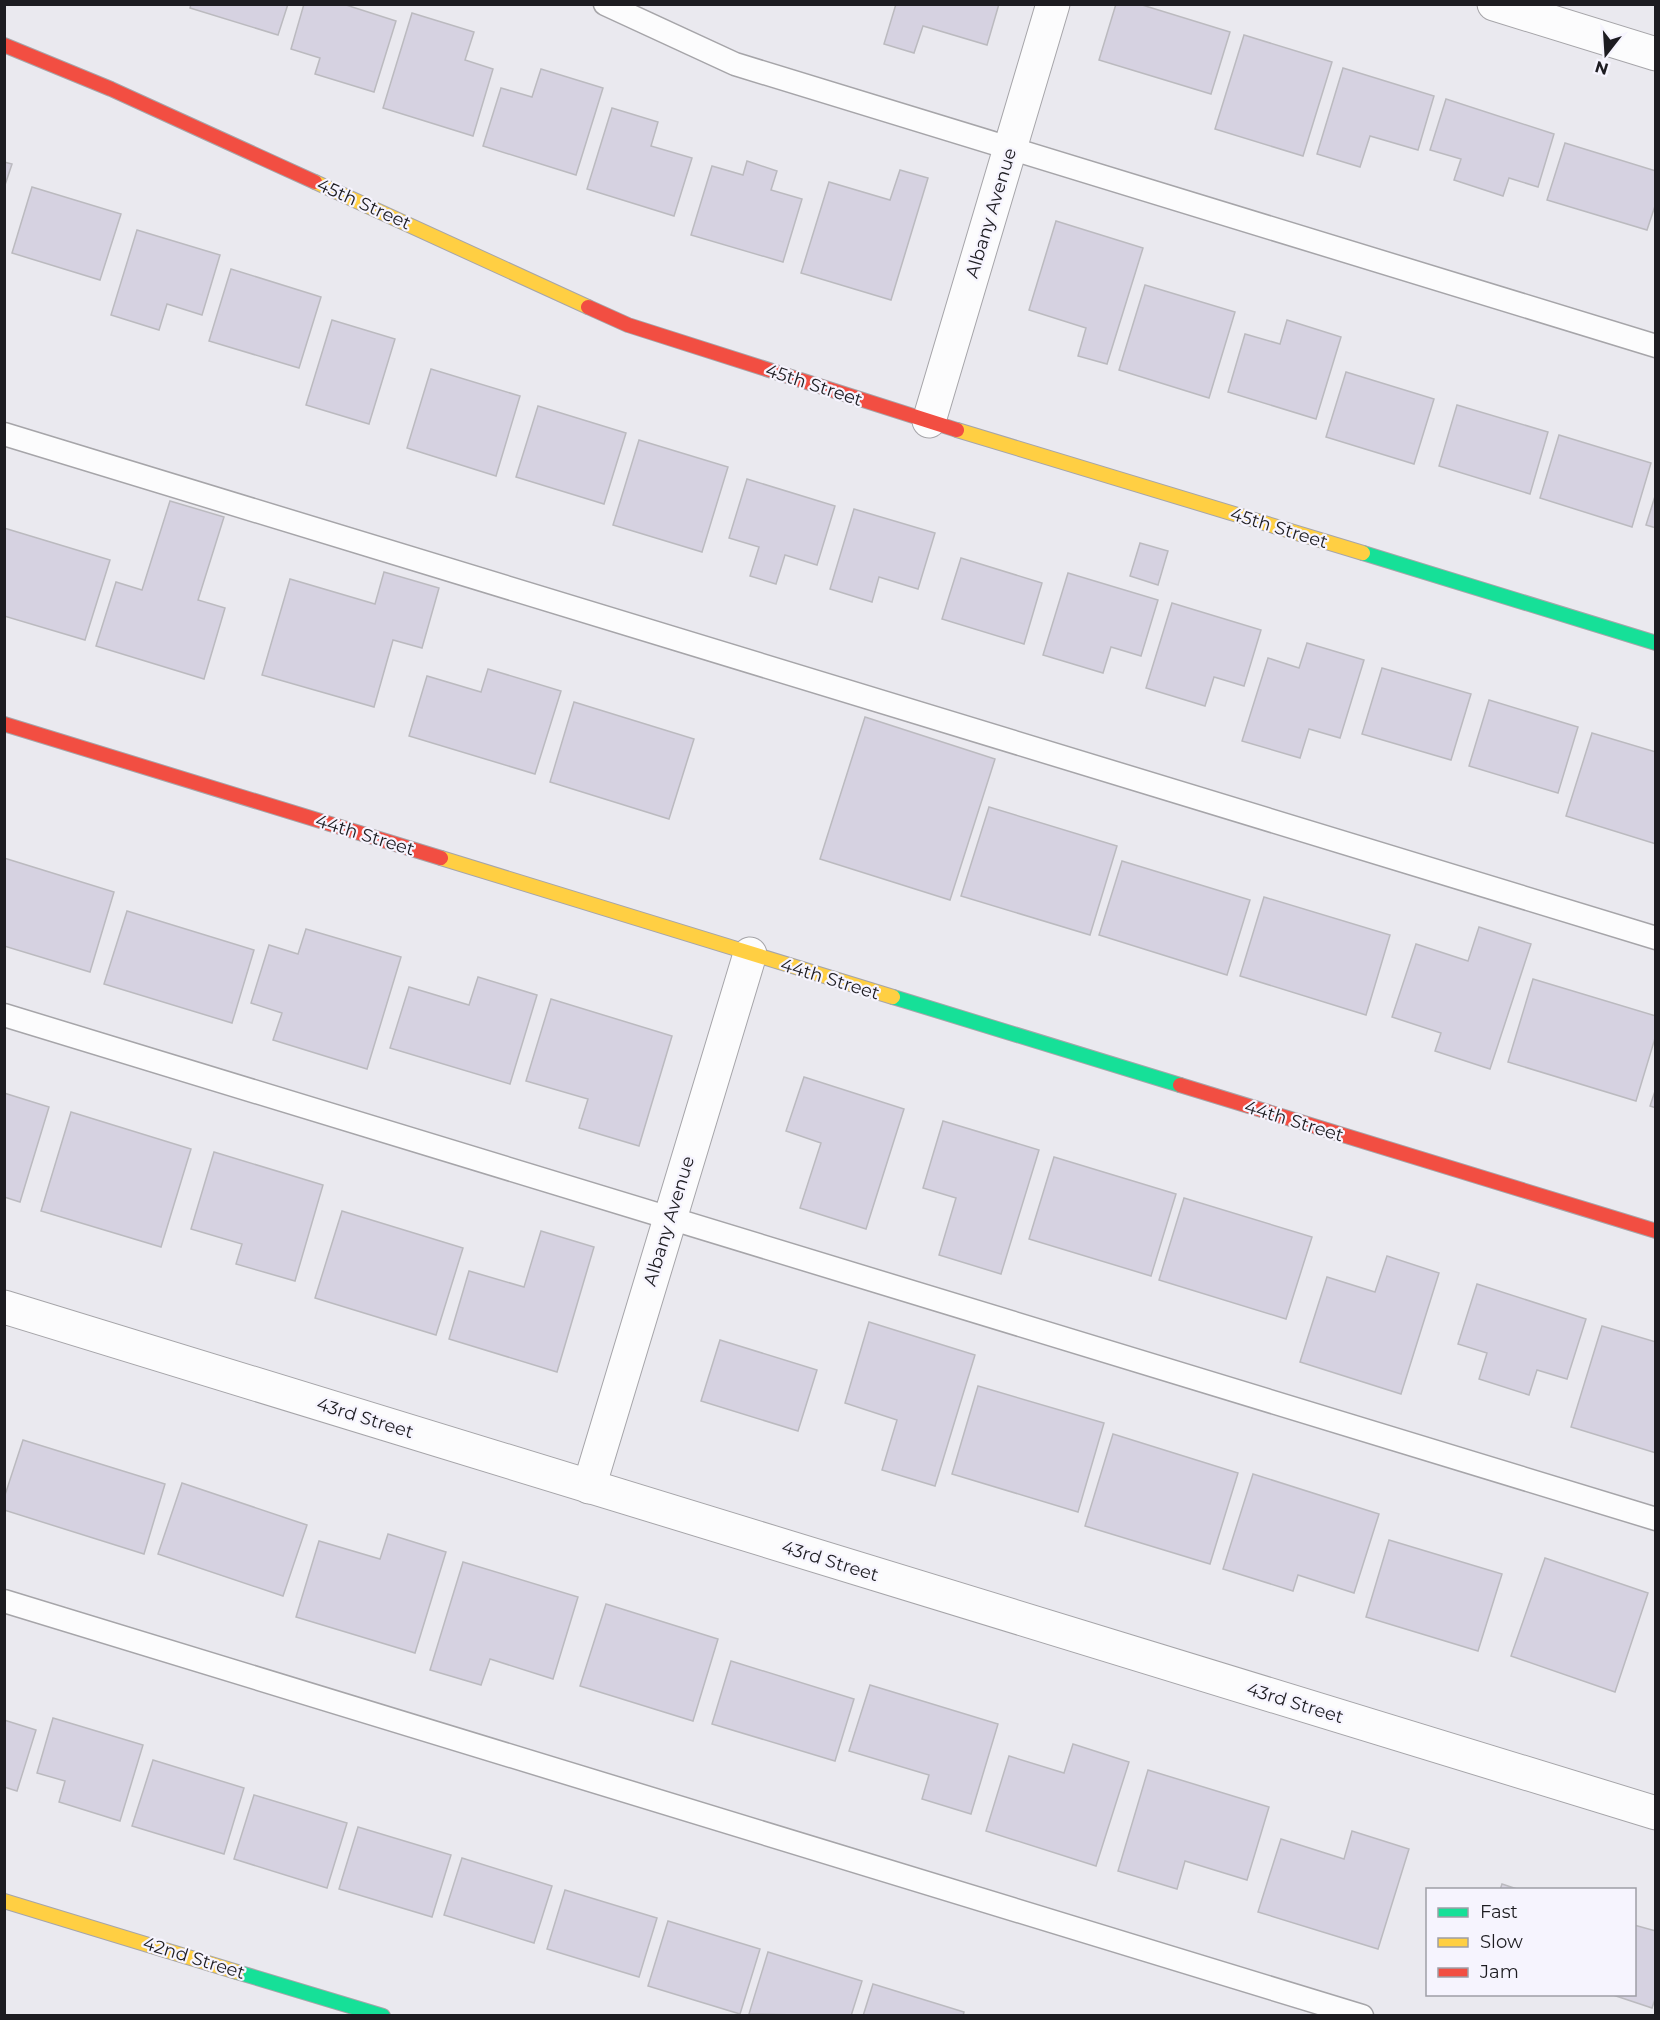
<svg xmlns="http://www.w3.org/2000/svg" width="1660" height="2020" font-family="Montserrat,sans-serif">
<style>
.building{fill:#d6d2e1;stroke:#bbbabf;stroke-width:1.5}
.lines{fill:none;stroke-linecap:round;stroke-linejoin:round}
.lane-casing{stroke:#a6a5a9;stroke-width:25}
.street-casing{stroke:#a6a5a9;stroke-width:35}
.fast-casing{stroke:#a6a5a9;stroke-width:16}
.slow-casing{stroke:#a6a5a9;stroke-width:16}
.jam-casing{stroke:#a6a5a9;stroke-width:16}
.lane{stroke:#fcfcfd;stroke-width:22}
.street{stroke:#fcfcfd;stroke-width:33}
.fast{stroke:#16e098;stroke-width:14}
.slow{stroke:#ffcf43;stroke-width:14}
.jam{stroke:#f24e42;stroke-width:14}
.labels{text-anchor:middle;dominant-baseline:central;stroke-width:4.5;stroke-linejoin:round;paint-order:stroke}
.street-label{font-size:18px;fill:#1d1c21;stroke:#f6f4fe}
</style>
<rect width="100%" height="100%" fill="#eae9ef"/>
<g class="building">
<polygon points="191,4 288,4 278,35 190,8"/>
<polygon points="304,4 343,4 396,21 374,92 315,74 320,58 291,49"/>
<polygon points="896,4 999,4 987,45 923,26 914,53 884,44"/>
<polygon points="1116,4 1139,4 1230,32 1211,94 1099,60"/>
<polygon points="412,13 474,32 465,60 493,69 473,136 383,108"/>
<polygon points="1244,35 1332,62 1303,156 1215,129"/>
<polygon points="1343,68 1434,96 1418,150 1370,136 1360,167 1317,154"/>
<polygon points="541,69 603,88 576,175 483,146 501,88 532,97"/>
<polygon points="1446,99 1554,134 1538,187 1509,178 1503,196 1454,180 1461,159 1430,150"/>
<polygon points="612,108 658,122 651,146 692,158 674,216 587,189"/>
<polygon points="1565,143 1656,171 1656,203 1647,230 1547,200"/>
<polygon points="747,161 777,171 771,190 802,199 783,262 691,235 712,166 743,175"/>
<polygon points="4,162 12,164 4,188"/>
<polygon points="900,170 928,178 891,300 801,273 829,182 890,200"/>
<polygon points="32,187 121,214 100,280 12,253"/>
<polygon points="1056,221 1143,248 1107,364 1078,356 1086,328 1029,310"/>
<polygon points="137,230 220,255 202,315 167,304 159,330 111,315"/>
<polygon points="231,269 321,297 299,368 209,341"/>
<polygon points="1145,285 1235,312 1209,398 1119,370"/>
<polygon points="332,320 395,339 369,424 306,405"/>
<polygon points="1287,320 1341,337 1316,419 1228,392 1245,334 1280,344"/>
<polygon points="431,369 520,396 496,476 407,448"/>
<polygon points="1346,372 1434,399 1414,464 1326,437"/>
<polygon points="1457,405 1548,432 1530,494 1439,466"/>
<polygon points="538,406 626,433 604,504 516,477"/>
<polygon points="1559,435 1651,463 1632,527 1540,498"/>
<polygon points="639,440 728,467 702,552 613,525"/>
<polygon points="747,479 835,506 817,565 785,555 776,584 750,576 759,547 729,538"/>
<polygon points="1656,493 1656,528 1646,525"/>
<polygon points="170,501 224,517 198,600 225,608 204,679 96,646 116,582 142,590"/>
<polygon points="854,509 935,533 918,589 879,577 872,602 830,589"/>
<polygon points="4,528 110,560 85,640 4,616"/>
<polygon points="1140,543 1168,551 1158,585 1130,576"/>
<polygon points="961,558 1042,583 1024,644 942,619"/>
<polygon points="384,572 439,588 422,648 393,640 374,707 262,675 290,579 375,604"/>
<polygon points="1068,573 1158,600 1141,656 1111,647 1103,673 1043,655"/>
<polygon points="1172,603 1261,630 1244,686 1214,677 1205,706 1146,688"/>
<polygon points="1307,643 1364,660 1340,738 1309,729 1300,758 1242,741 1268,658 1299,668"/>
<polygon points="1382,668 1471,694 1451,760 1362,734"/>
<polygon points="488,669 561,691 535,774 409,736 427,676 481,692"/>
<polygon points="1489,700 1578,727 1558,793 1469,766"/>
<polygon points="574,702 694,739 669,819 550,782"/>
<polygon points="865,717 995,759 950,900 820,859"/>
<polygon points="1592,733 1656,752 1656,844 1566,816"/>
<polygon points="989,807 1117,846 1090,935 961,896"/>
<polygon points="4,858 114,892 90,972 4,946"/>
<polygon points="1122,861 1250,900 1227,975 1099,935"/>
<polygon points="1264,897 1390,935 1366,1015 1240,976"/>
<polygon points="127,911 254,950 232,1023 104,984"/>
<polygon points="1479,927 1531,944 1490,1069 1435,1051 1441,1033 1392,1017 1416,944 1468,961"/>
<polygon points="306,929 401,957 367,1069 273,1040 282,1013 251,1003 269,945 298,954"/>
<polygon points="478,977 537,995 510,1084 390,1048 409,987 469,1005"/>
<polygon points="1533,979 1656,1016 1656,1035 1636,1101 1508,1062"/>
<polygon points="551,999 672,1036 639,1146 579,1128 588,1099 526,1081"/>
<polygon points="804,1077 904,1109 866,1229 800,1208 821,1143 786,1131"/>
<polygon points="1656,1088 1656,1108 1650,1106"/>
<polygon points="4,1093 49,1107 20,1202 4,1197"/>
<polygon points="71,1112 191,1149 161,1247 41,1211"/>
<polygon points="943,1121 1039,1150 1001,1274 939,1255 956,1198 923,1188"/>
<polygon points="214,1152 323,1185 295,1281 236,1264 242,1244 191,1229"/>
<polygon points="1054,1157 1176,1194 1151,1276 1029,1239"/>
<polygon points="1184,1198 1312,1237 1286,1319 1159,1280"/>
<polygon points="342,1211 463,1248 436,1335 315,1298"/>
<polygon points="541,1231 594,1247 557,1372 449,1339 469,1271 524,1287"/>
<polygon points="1387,1256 1439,1273 1401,1394 1300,1362 1327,1277 1375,1292"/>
<polygon points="1477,1284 1586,1319 1567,1379 1537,1370 1529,1395 1479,1379 1487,1353 1458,1344"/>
<polygon points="869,1322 975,1355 935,1486 882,1470 897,1420 845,1403"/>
<polygon points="1602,1326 1656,1342 1656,1453 1571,1427"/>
<polygon points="720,1340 817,1370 798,1431 701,1401"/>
<polygon points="978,1386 1104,1423 1078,1512 952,1474"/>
<polygon points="1113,1434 1238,1473 1210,1564 1085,1526"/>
<polygon points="23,1440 165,1484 144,1554 4,1510 4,1498"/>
<polygon points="1253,1474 1379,1514 1354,1593 1298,1575 1293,1591 1223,1569"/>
<polygon points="182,1483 307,1525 283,1596 158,1554"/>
<polygon points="388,1534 446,1552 415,1653 296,1617 319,1541 380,1559"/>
<polygon points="1389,1540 1502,1574 1478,1651 1366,1617"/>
<polygon points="1545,1558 1648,1593 1615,1692 1511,1656"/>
<polygon points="463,1562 578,1597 553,1679 490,1659 481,1685 430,1670"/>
<polygon points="606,1604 718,1639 693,1721 580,1686"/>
<polygon points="731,1661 854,1699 835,1761 712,1724"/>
<polygon points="870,1685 998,1724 971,1814 922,1799 929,1775 849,1751"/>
<polygon points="53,1718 143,1745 120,1821 59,1802 65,1781 37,1773"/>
<polygon points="4,1720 36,1730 17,1791 4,1787"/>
<polygon points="1073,1744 1129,1762 1096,1866 986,1831 1009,1756 1064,1773"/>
<polygon points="153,1760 244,1788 224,1854 132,1826"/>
<polygon points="1148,1770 1269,1807 1247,1880 1185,1861 1177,1889 1118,1871"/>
<polygon points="254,1795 347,1823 327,1888 234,1859"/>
<polygon points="358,1827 451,1855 432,1917 339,1889"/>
<polygon points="1352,1831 1409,1849 1378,1949 1258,1912 1281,1839 1344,1859"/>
<polygon points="462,1858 552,1886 534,1943 444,1915"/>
<polygon points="1502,1884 1520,1890 1500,1890"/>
<polygon points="565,1890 657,1918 639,1977 547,1949"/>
<polygon points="668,1921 760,1949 740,2014 648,1986"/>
<polygon points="1634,1925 1656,1931 1656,1996 1652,2008 1610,1994 1634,1994"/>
<polygon points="768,1952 862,1981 851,2016 749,2014"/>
<polygon points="873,1984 964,2012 963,2016 863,2016"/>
</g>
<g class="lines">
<defs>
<g id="lane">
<polyline points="605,4 735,64 1656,346"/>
<polyline points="4,434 1656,938"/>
<polyline points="4,1015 1656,1519"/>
<polyline points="4,1601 1362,2016"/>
</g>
<g id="street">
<polyline points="1494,4 1656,54"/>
<polyline points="929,421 1053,4"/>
<polyline points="4,1307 1656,1813"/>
<polyline points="589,1487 750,954"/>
</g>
<g id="fast">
<polyline points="1363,553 1656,643"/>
<polyline points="893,997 1180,1085"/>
<polyline points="237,1972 383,2016"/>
</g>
<g id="slow">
<polyline points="315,182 588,307"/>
<polyline points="957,430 1363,553"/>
<polyline points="441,858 893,997"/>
<polyline points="4,1901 237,1972"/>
</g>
<g id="jam">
<polyline points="4,45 111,89 315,182"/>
<polyline points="588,307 628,325 957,430"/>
<polyline points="4,724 441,858"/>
<polyline points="1180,1085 1656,1231"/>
</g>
</defs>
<use href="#lane" class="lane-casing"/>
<use href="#street" class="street-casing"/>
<use href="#fast" class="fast-casing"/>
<use href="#slow" class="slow-casing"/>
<use href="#jam" class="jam-casing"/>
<use href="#lane" class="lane"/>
<use href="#street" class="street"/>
<use href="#fast" class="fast"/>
<use href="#slow" class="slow"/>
<use href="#jam" class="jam"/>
</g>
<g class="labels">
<g class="street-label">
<text transform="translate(364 204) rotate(24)">45th Street</text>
<text transform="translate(991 213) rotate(-73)">Albany Avenue</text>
<text transform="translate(814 385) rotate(18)">45th Street</text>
<text transform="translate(1279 528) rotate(17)">45th Street</text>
<text transform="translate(365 835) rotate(17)">44th Street</text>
<text transform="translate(830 979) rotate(17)">44th Street</text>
<text transform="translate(1294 1121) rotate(17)">44th Street</text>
<text transform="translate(669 1221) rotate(-73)">Albany Avenue</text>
<text transform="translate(365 1418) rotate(17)">43rd Street</text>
<text transform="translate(830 1561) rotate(17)">43rd Street</text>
<text transform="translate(1295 1703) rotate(17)">43rd Street</text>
<text transform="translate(194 1958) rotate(17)">42nd Street</text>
</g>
</g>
<rect width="1660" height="2020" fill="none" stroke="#1d1c21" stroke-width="12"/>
<rect x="1426" y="1888" width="210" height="108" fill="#f6f4fe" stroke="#9f9ea6" stroke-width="1.5"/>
<rect x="1438" y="1908" width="30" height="9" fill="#16e098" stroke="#9f9ea6" stroke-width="1.5"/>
<text x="1480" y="1918" font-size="18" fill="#1d1c21">Fast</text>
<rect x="1438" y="1938" width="30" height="9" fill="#ffcf43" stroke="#9f9ea6" stroke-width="1.5"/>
<text x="1480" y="1948" font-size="18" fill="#1d1c21">Slow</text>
<rect x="1438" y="1968" width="30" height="9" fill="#f24e42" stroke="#9f9ea6" stroke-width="1.5"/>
<text x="1480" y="1978" font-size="18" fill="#1d1c21">Jam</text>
<g transform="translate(1606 54) rotate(197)" stroke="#f6f4fe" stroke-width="4.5" paint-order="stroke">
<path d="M0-4.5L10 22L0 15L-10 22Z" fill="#1d1c21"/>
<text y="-9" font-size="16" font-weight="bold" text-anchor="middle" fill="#1d1c21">N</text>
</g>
</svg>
